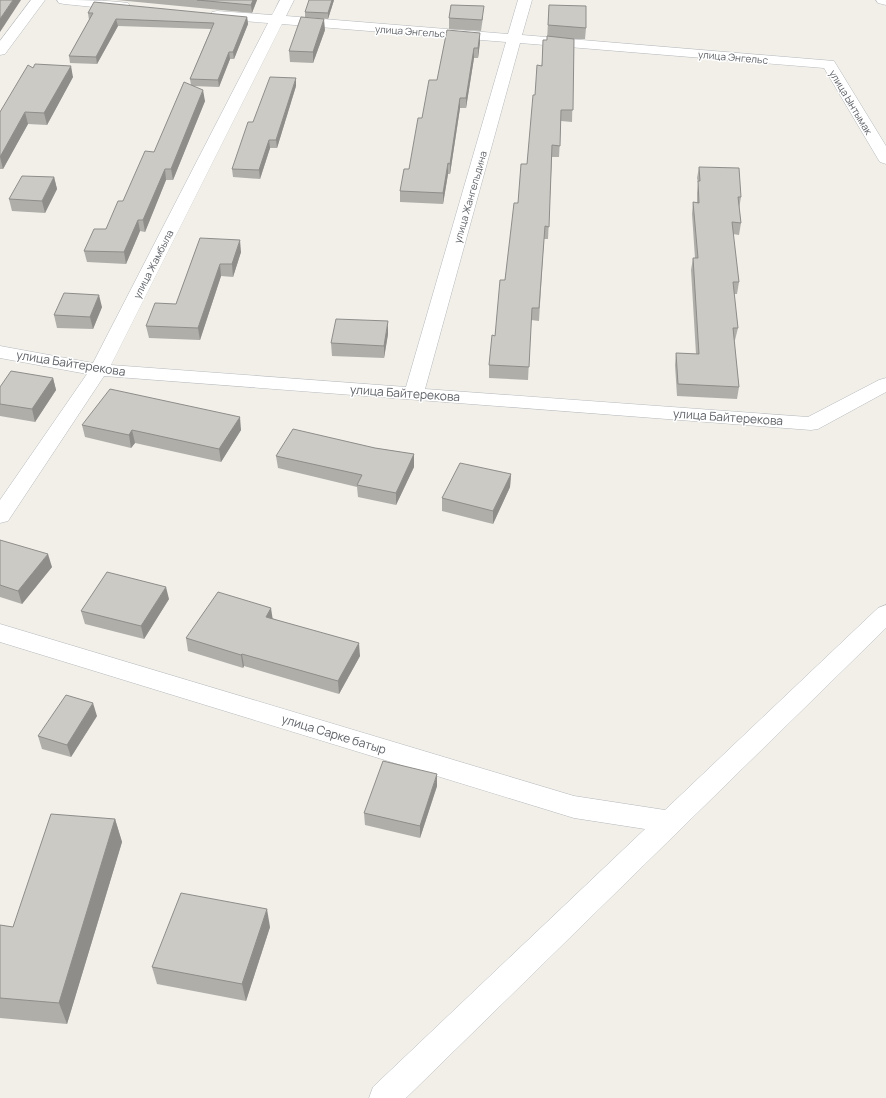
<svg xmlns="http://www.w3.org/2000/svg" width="886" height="1098" font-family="Manrope,sans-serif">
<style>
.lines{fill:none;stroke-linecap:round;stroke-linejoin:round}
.minor-casing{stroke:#b5b8bc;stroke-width:1}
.minor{fill:#fff;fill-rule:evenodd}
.wall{fill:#afaea9}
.shaded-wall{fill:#8f8d8a}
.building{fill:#cccac5;stroke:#8f8d8a}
.labels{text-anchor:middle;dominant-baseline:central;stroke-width:3;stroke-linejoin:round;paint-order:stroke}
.far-street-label{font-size:10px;fill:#5f6368;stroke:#fff}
.street-label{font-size:12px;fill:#5f6368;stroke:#fff}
</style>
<rect width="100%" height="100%" fill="#f1efe8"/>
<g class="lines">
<defs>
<g id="minor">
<polygon points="31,0 45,0 5,54 0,55 0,41"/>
<path d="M 57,0 C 80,0 105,0 128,3 L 130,6 L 128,9 L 123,10 L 64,4 L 59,3 Z"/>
<path d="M 280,0 L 294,0 L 286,16 L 508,34 L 518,0 L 532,0 L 522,35 L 834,61 L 886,146 L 886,164 L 880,162 L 878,159 L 824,68 L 520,43 L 425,389 L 808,417 L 879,380 L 886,378 L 886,392 L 818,429 L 811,430 L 104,376 L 8,521 L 0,523 L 0,500 L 87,374 L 0,358 L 0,346 L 93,363 L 268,23 L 217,19 L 212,18 L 210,15 L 212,12 L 217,11 L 272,15 ZM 282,24 L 506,42 L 406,387 L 111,365 Z"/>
<polygon points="876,0 886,0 886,5 878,3"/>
<polygon points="886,605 886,628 406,1098 369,1098 373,1087 645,829 574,818 0,642 0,624 574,796 665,810 878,608"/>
</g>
</defs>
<use href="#minor" class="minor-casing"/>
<use href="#minor" class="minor"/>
</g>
<g class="wall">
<polygon points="117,0 257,0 252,13"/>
<polygon points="334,0 328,19 305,17 305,12"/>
<polygon points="549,5 586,28 585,39 574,39 572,122 561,121 559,157 552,157 548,239 544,239 539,321 531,320 528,380 489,378 489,365 495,336 518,203 527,164 535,95 547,40"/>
<polygon points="88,13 247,17 248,24 234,59 230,59 219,87 192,86 205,101 173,180 166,180 145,232 140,231 126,264 87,262 84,251 106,229 154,152 191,85 190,79 211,29 118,26 97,64 70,63 69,56 89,20"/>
<polygon points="483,17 481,31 449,29 449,18"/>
<polygon points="325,30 313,63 290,62 289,51"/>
<polygon points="480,42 478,58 474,58 466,108 460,108 450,174 448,174 443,204 400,202 400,191 409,169 422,118 437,80"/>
<polygon points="33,68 73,77 47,125 28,124 3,169 0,169 0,112"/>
<polygon points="296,86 277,148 270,148 260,179 233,177 232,169 253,122"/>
<polygon points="699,167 741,197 739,209 741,223 739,235 733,234 739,282 737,294 734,294 738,328 735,340 734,340 739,387 737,399 677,396 675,365 676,353 696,354 691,270 693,258 695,258 692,214 693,202 697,203 697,193 698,183 697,178"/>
<polygon points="54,177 57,189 45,213 12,211 9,199"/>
<polygon points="200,238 241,252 233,277 221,276 200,340 149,338 146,326 176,304"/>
<polygon points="102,307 93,329 57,328 54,315"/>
<polygon points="388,334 384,358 332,356 331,343"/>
<polygon points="53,378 56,390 35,422 0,416 0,387"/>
<polygon points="82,425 241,430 221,462 135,443 131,448 85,437"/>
<polygon points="375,448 414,454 414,467 396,505 358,497 357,487 278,468 276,456"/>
<polygon points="511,474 510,487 493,524 442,511 442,498"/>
<polygon points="0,540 52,567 22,604 0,597"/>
<polygon points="169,599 144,639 85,624 81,611"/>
<polygon points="272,618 360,656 339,694 244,666 243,668 188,651 186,638"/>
<polygon points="97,716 71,757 42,749 38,736"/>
<polygon points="437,786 420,838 365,825 364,813"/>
<polygon points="115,819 122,842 67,1024 0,1018 0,925 13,927"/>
<polygon points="270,927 246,1001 157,984 152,967"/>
</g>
<g class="shaded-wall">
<polygon points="13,0 21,0 0,32 0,19"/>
<polygon points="253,0 257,0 252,13 251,5"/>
<polygon points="332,0 334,0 328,19 328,13"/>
<polygon points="247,17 248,24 234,59 233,52"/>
<polygon points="116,19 118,26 97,64 96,57"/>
<polygon points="324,19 325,30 313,63 313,52"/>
<polygon points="480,33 480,42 478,58 478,48"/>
<polygon points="474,48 474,58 466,108 466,98"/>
<polygon points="229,52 230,59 219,87 218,80"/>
<polygon points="71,66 73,77 47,125 44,113"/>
<polygon points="296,78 296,86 277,148 276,140"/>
<polygon points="203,90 205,101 173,180 171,169"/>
<polygon points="460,98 460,108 450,174 450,164"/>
<polygon points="25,112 28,124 3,169 0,157"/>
<polygon points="269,140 270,148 260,179 259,170"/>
<polygon points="448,163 448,174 443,204 443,193"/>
<polygon points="165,169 166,180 145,232 143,220"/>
<polygon points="54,177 57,189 45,213 42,201"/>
<polygon points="138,220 140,231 126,264 124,252"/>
<polygon points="240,240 241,252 233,277 232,264"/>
<polygon points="220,264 221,276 200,340 198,328"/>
<polygon points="99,295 102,307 93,329 90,317"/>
<polygon points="388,321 388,334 384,358 384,346"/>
<polygon points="53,378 56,390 35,422 32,409"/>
<polygon points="240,417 241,430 221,462 219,449"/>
<polygon points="132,430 135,443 131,448 129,435"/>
<polygon points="414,454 414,467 396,505 396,493"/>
<polygon points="511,474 510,487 493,524 493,511"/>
<polygon points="48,554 52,567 22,604 18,591"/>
<polygon points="166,587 169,599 144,639 141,626"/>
<polygon points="271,608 273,621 266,617"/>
<polygon points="359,643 360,656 339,694 338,681"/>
<polygon points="242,654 244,666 243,668 241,655"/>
<polygon points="93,703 97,716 71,757 67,745"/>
<polygon points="437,774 437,786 420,838 420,826"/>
<polygon points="115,819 122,842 67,1024 59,1003"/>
<polygon points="267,909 270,927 246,1001 242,984"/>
</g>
<g class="building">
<polygon points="0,0 13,0 0,19"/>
<polygon points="197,0 253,0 251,5"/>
<polygon points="309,0 332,0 328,13 305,12"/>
<polygon points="94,2 247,17 233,52 229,52 218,80 190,79 214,23 116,19 96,57 69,56 93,13 88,13"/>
<polygon points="451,5 484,6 482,20 449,18"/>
<polygon points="549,5 586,6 586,28 548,25"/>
<polygon points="301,17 324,19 313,52 289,51"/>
<polygon points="447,30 480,33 478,48 474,48 466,98 460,98 450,164 448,163 443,193 400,191 404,169 409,169 418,118 422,118 429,80 437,80"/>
<polygon points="547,36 574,39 573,110 561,110 560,146 552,145 549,227 545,226 539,308 532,308 529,367 489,365 492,335 495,336 500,280 505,280 514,203 518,203 521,164 527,164 533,95 535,95 537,65 542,66 543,40 547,40"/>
<polygon points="35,64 71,66 44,113 25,112 0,157 0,112 28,65 33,68"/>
<polygon points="270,77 296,78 276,140 269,140 259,170 232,169 248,122 253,122"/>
<polygon points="184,82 203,90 171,169 165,169 143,220 138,220 124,252 84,251 94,229 106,229 118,201 123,201 145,151 154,152"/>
<polygon points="699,167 739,168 741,197 738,197 741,223 732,222 739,282 733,282 738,328 733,328 739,387 678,384 676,353 699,354 693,258 698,258 693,202 699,203 698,181 700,181"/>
<polygon points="22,176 54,177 42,201 9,199"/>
<polygon points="200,238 240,240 232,264 220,264 198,328 146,326 155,303 176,304"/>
<polygon points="64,293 99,295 90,317 54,315"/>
<polygon points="336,319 388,321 384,346 331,343"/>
<polygon points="11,371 53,378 32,409 0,404 0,387"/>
<polygon points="110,389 240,417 219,449 132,430 129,435 82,425"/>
<polygon points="293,429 375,448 414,454 396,493 357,485 362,475 276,456"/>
<polygon points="460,463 511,474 493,511 442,498"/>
<polygon points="0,540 48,554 18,591 0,585"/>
<polygon points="107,572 166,587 141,626 81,611"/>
<polygon points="218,592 271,608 266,617 359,643 338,681 242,654 241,655 186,638"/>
<polygon points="66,695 93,703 67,745 38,736"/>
<polygon points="383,761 437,774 420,826 364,813"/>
<polygon points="51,814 115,819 59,1003 0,998 0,925 13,927"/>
<polygon points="181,893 267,909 242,984 152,967"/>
</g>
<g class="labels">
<g class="far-street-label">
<text transform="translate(410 31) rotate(4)">улица Энгельс</text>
<text transform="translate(733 57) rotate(5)">улица Энгельс</text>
<text transform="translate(851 102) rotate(59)">улица Ынтымак</text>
<text transform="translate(470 197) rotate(-74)">улица Жангельдина</text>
<text transform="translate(153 264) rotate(-63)">улица Жамбыла</text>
</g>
<g class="street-label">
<text transform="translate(71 363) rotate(9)">улица Байтерекова</text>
<text transform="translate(405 393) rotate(4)">улица Байтерекова</text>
<text transform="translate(728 417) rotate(4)">улица Байтерекова</text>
<text transform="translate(334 734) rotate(17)">улица Сарке батыр</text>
</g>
</g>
</svg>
